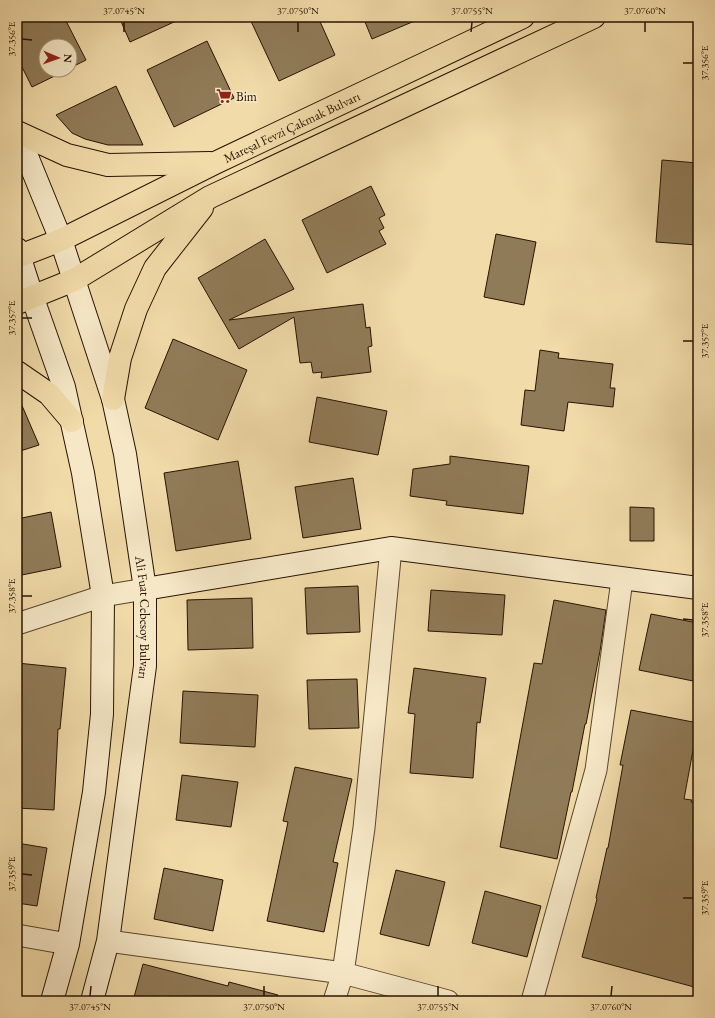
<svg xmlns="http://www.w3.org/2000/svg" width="715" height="1018" font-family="'EB Garamond',serif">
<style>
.building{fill:#907b58;stroke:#271301}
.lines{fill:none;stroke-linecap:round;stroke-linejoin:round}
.street-casing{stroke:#5a452b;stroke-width:23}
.secondary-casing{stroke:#271301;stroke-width:24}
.primary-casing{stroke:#271301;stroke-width:24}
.street{stroke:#f6e8c7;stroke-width:21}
.secondary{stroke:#f6e8c7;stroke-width:22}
.primary{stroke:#f1dba9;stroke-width:22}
.ticks{fill:none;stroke:#271301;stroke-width:1.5}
.labels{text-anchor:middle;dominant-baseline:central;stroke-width:3;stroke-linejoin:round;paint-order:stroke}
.poi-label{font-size:13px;fill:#271301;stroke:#f6e8c7;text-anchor:start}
.street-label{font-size:13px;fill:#271301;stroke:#f6e8c7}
.neatline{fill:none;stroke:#271301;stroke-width:1.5}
.ticks-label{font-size:10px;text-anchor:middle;fill:#271301}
</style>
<rect width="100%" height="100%" fill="#f1dba9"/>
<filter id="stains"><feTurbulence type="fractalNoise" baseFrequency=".005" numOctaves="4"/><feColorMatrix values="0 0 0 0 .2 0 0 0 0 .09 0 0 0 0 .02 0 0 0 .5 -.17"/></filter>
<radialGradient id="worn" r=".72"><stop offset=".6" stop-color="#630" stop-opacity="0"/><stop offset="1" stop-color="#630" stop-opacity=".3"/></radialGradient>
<g class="building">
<polygon points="17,17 64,17 86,60 70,68 70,46 46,46 46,70 67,70 32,87 17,57"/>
<polygon points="119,17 185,17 130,42"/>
<polygon points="249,17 318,17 335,55 279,81"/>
<polygon points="363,17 424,17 372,39"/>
<polygon points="207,41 234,98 174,127 147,70"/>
<polygon points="116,86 143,145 108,145 85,139 72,133 56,115"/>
<polygon points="662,160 698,163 697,245 656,242"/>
<polygon points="371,186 385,215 379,218 384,228 379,231 386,244 327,273 302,220"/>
<polygon points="496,234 536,242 524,305 484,297"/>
<polygon points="265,239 294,289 229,320 363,304 366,328 370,327 372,346 368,347 371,372 321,378 322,372 313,373 311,362 300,363 294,317 239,349 198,278"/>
<polygon points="173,339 247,370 218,440 145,408"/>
<polygon points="540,350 559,353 558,358 613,364 610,388 615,388 613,407 568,402 564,431 521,425 525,390 535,391"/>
<polygon points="17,394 39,445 17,452"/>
<polygon points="317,397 387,411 378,455 309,442"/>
<polygon points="450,456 529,466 523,514 446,505 447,501 410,496 413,469 450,464"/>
<polygon points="238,461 251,539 176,551 164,473"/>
<polygon points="353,478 361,529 303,538 295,487"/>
<polygon points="630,507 654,508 654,541 630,541"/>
<polygon points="51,512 61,567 17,576 17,519"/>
<polygon points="358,586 360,632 307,634 305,588"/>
<polygon points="431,590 505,595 502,635 428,631"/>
<polygon points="252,598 253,648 188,650 187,600"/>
<polygon points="554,600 606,610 600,651 586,724 585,724 572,792 571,792 557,859 500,847 534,663 542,664"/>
<polygon points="651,614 698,623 698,682 639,670"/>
<polygon points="17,663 66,668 60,729 58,729 54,810 17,808"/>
<polygon points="414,668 486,678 480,723 477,722 473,778 410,773 415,714 408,713"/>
<polygon points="357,679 359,728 309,729 307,680"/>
<polygon points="183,691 258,695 255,747 180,743"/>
<polygon points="631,710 698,723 684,799 692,800 691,802 698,803 698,988 582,957 597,899 596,898 607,848 608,848 623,765 620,765"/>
<polygon points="295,767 352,779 333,862 338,863 324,932 267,921 288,822 283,821"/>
<polygon points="182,775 238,782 231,827 176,820"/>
<polygon points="17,843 47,848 37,906 17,903"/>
<polygon points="164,868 223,880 213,931 154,919"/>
<polygon points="396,870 445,882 429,946 380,934"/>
<polygon points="485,891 541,906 527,957 472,943"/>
<polygon points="143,964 228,986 229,982 278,995 277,1001 133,1001"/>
</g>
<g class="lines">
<defs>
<g id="street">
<polyline points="17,624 103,596 145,589"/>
<polyline points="17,935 68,944"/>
<polyline points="108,941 343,973 448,1001"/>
<polyline points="334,1001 343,973 364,828 391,548"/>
<polyline points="532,1001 596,770 622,580"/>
</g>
<g id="secondary">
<path id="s1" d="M 17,132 L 61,240 L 113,399 L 125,454 L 145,589 L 145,666 L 108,941 L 92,1001"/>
<polyline points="17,249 32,296 64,387 83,473 103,596 102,714 94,792 68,944 52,1001"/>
<polyline points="145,589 391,548 698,588"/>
</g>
<g id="primary">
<polyline points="17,132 67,155 108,165 210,163"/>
<path id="s2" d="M 17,257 L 61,240 L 215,163 L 523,17"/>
<polyline points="17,303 74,280 210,197 594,17"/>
<polyline points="17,372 49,394 72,421"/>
<polyline points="113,399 120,358 136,309 155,268 202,208"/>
</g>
</defs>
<use href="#street" class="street-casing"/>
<use href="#secondary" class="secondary-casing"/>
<use href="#primary" class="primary-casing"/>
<use href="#street" class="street"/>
<use href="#secondary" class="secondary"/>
<use href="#primary" class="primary"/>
</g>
<path class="ticks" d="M 124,32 L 124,22M 298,32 L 298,22M 471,32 L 472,22M 645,32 L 645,22M 22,39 L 32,40M 683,63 L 693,63M 22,318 L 32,318M 683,341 L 693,341M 22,596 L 32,596M 683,619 L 693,620M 22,874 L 32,875M 683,898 L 693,898M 90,996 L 91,986M 264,996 L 264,986M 438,996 L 438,986M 611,996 L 612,986"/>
<defs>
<symbol id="supermarket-bare" viewBox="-9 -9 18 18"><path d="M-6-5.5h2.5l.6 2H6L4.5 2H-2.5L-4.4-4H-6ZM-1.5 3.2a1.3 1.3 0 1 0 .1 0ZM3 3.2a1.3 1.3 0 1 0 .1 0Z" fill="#8f2418" stroke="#f6e8c7" stroke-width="2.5" paint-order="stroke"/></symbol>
</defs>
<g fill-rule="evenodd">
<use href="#supermarket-bare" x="213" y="85" width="22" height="22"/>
</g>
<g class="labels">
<g class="poi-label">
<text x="236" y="96">Bim</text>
</g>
<g class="street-label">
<text stroke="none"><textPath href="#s2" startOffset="304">Mareşal Fevzi Çakmak Bulvarı</textPath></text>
<text stroke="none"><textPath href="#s1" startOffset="505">Ali Fuat Cebesoy Bulvarı</textPath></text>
</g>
</g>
<rect width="715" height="1018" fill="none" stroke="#f1dba9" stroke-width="44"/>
<g transform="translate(58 58) rotate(92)"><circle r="19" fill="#f6e8c7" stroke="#a39378"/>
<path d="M0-3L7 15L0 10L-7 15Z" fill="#8f2418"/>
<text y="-6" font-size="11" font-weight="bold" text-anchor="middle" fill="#271301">N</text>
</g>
<rect x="22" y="22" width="671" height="974" class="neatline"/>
<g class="ticks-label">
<text x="124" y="14">37.0745°N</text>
<text x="298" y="14">37.0750°N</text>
<text x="472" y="14">37.0755°N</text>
<text x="645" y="14">37.0760°N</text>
<text transform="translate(11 39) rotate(-90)" y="4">37.356°E</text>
<text transform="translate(704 63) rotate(-90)" y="4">37.356°E</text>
<text transform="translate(11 318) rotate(-90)" y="4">37.357°E</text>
<text transform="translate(704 341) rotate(-90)" y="4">37.357°E</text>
<text transform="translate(11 596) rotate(-90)" y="4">37.358°E</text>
<text transform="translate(704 620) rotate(-90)" y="4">37.358°E</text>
<text transform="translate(11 874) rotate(-90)" y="4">37.359°E</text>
<text transform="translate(704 898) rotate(-90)" y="4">37.359°E</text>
<text x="90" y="1010">37.0745°N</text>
<text x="264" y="1010">37.0750°N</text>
<text x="438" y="1010">37.0755°N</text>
<text x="611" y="1010">37.0760°N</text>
</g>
<rect width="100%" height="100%" filter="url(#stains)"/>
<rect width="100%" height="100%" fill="url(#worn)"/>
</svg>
